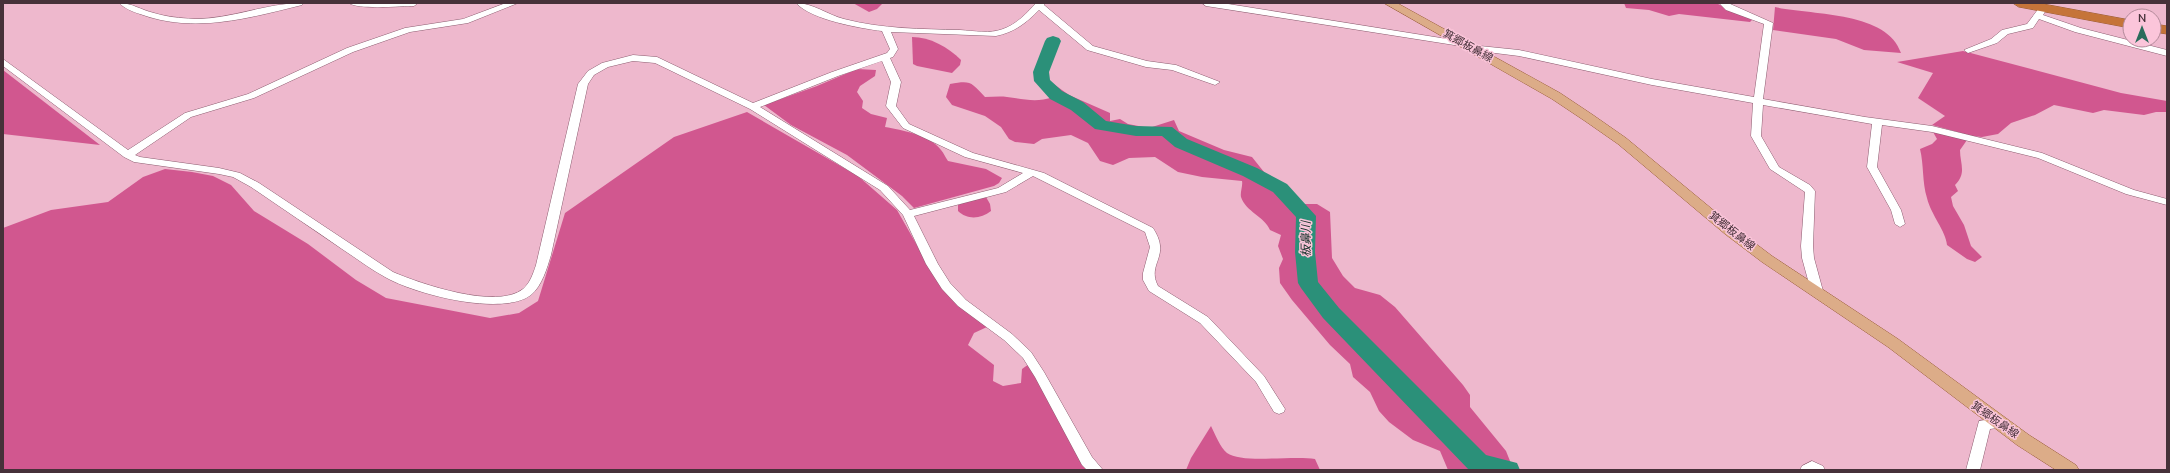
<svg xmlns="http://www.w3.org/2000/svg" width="2170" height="473" font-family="'Nunito Sans','Noto Sans JP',sans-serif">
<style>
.forest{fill:#d1578f}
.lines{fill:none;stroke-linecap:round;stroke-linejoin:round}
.river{fill:#2b9079;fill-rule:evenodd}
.minor-casing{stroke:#8c5d70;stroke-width:1}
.major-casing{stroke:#995d39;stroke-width:1}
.highway-casing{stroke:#995d39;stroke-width:1}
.minor{fill:#fff;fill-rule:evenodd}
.major{fill:#dcac88;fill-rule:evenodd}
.highway{fill:#c57439;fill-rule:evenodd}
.labels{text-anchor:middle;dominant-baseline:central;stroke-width:3;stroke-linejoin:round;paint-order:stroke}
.street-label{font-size:11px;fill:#463139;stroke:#fbc5da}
.water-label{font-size:12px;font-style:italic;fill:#133129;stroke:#fbc5da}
</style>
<rect width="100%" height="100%" fill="#eeb8cd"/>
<g class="forest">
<polygon points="853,3 883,3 877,9 869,12"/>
<polygon points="1624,3 1716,3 1752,20 1750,22 1679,14 1669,16 1649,10 1626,8"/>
<path d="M 1775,7 C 1810,15 1888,11 1901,53 L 1864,50 L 1836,39 L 1773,30 Z"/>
<path d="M 912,37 C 930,37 948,47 961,60 L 960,65 L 952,73 L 917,66 L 913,64 Z"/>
<polygon points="1963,51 2121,93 2167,101 2167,112 2156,112 2144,115 2104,110 2093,113 2054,105 2035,115 2011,123 1998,134 1982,137 1972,136 1932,125 1945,116 1918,98 1933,73 1897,62"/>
<path d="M 857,69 L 876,70 L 875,76 L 860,86 L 857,92 L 863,101 L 862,108 L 871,114 L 887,118 L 885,127 C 902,130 930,135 941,150 C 944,153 945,157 948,161 L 986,169 L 1002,178 L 999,183 L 994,186 L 914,208 L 902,196 L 847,155 L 791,125 L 764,105 L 817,86 Z"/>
<polygon points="3,70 100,145 3,134"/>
<path d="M 1047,70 L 1048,80 L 1069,95 L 1110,113 L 1110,121 L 1120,119 L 1128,124 L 1149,128 L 1174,120 L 1179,131 L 1224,150 L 1252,157 L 1264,172 L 1262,183 L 1291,204 L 1317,204 L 1330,212 L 1332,258 L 1343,276 L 1355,288 L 1380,295 L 1395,307 L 1463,385 L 1470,395 L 1470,407 L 1506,451 L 1512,466 L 1512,470 L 1448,470 L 1440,451 L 1413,440 L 1389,422 L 1379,411 L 1370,392 L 1353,377 L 1350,364 L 1330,345 L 1292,300 L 1280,283 L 1279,268 L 1283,259 L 1278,246 L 1281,235 L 1270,230 C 1265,217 1246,212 1241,197 C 1240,192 1243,186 1242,181 L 1202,177 L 1178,172 L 1155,157 L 1129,158 L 1113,165 L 1100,161 L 1088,143 L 1071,135 L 1042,139 L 1034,144 L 1015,142 L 1009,139 L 1001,127 L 985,116 L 952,105 L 946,97 L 950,84 C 971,80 971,82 985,97 C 992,97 1000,96 1007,97 C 1024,99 1036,103 1053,97 L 1039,84 Z"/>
<polygon points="747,112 858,176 897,210 935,277 987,327 974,333 968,345 994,365 993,381 1003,386 1021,383 1022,369 1029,364 1086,470 3,470 3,228 51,210 108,202 143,177 165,169 192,172 213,176 231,185 254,211 308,244 356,280 386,298 490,318 519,313 538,301 565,213 674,137"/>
<path d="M 1933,132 L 1967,140 L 1960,150 C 1960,164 1967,173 1955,185 L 1958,191 L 1951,197 L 1953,206 L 1964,225 L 1971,246 L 1982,257 L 1975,262 L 1967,259 L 1947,245 C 1946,231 1931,215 1927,198 C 1922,182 1924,165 1920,149 L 1932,144 L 1937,139 Z"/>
<path d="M 986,197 L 990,204 L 991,211 C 981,219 967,220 958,211 L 958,205 L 969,200 Z"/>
<path d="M 1211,426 C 1215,434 1220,447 1227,453 C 1242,464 1293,455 1315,459 L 1320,470 L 1186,470 L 1191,458 Z"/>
</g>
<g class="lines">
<polygon class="river" points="1053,36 1059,38 1061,41 1049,72 1050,80 1062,91 1083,102 1106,121 1136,126 1172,127 1187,139 1257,168 1287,184 1316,216 1315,252 1318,282 1339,308 1486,455 1517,463 1520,470 1469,470 1323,318 1301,288 1298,283 1295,252 1296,217 1273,192 1243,176 1175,147 1162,136 1136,136 1095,129 1071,110 1050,99 1034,81 1033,72 1045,41 1047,38"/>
<defs>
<g id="minor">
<path d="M 119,3 C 132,3 141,10 154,13 C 167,17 180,18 194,19 C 232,19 266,3 303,3 L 302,5 C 249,18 194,34 140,14 C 133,12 124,8 119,3 Z"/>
<path d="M 349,3 L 418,3 L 414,6 C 402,6 357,10 349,3 Z"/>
<path d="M 506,3 L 518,3 L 468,23 L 410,32 L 353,52 L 254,98 L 191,117 L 135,155 L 140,157 L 219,168 L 240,173 L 259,183 L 393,272 C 421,284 497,310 523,289 C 530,283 533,274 536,265 L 578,84 L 588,71 L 602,63 L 633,55 L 657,57 L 753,103 L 832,72 L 887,53 L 890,49 L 882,31 C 859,28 812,20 796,3 C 813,3 828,15 844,19 C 882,29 922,29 960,30 C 974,31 990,34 1003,29 C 1017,24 1027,13 1036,3 L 1045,3 L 1044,5 L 1093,46 L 1147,61 L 1176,65 L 1220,82 L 1215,85 L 1172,70 L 1146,67 L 1087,50 L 1039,10 C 1026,23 1015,32 996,36 L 891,32 L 898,49 L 893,57 L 890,58 L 901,82 L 896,106 L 909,124 L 973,153 L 1044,173 L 1153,228 C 1172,257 1146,263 1158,286 L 1208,317 L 1264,376 L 1285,409 L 1284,412 L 1279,414 L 1274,412 L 1256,382 L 1200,323 L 1149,291 L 1143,280 L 1143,273 L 1150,247 L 1145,232 L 1033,176 L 1006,192 L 914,216 L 938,264 L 950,283 L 966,300 L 1012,334 L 1031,352 L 1044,372 L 1092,457 L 1103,470 L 1087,470 L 1082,465 L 1035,377 L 1023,358 L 1004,340 L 958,306 L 942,289 L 926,264 L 903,215 L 880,190 L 750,109 L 655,63 L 633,61 L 608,67 L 594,75 L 588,84 L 551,255 C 547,268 542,286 531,295 C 502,317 414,294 385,277 C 370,269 356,258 342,249 C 312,228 281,208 251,187 L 233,177 L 219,174 L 134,162 L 124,157 L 3,66 L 3,59 L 128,150 L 185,113 L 248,94 L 347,48 L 405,28 L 463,19 ZM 882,61 L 891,82 L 886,106 L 903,128 L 965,157 L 1023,173 L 998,188 L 910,210 L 888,186 L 760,107 L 838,76 Z"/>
<polygon points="1202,3 1222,3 1466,42 1470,45 1519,50 1652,79 1754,97 1764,24 1726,10 1719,3 1728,3 1773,23 1763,99 1865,117 1932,126 2042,153 2134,190 2167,199 2167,205 2126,194 2038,158 1932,132 1882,125 1877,167 1901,210 1905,224 1900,227 1895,224 1891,210 1867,167 1872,124 1763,105 1761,136 1779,167 1810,185 1815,191 1813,246 1814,258 1823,291 1817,295 1811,291 1802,258 1801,246 1805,192 1770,169 1751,136 1753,103 1652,85 1519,56 1471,50 1467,47 1206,6"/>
<polygon points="2042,7 2046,10 2043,15 2081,28 2167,50 2167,56 2075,32 2039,19 2033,28 2008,34 1997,43 1968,53 1964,50 1991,39 2002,30 2027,24 2039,8"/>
<polygon points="1999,418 2004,419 2006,423 2004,427 1990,429 1980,470 1966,470 1979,421"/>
<polygon points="1812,461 1823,466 1825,470 1800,470 1802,466"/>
</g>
<polygon id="major" points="1384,3 1397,3 1560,93 1593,115 1626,138 1735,228 1772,256 1898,339 2029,435 2076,465 2079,470 2056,470 2017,445 1888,347 1762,262 1725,234 1618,144 1585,121 1552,99"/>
<g id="highway">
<polygon points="2013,3 2038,3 2130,20 2130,28 2019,7"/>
<polygon points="2154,24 2167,26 2167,34 2154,32"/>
</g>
</defs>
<use href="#minor" class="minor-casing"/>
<use href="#major" class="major-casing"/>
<use href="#highway" class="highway-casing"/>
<use href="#minor" class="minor"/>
<use href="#major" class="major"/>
<use href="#highway" class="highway"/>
</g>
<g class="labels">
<g class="street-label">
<text transform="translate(1468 46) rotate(29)">箕郷板鼻線</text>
<text transform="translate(1732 231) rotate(38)">箕郷板鼻線</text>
<text transform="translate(1995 420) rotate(35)">箕郷板鼻線</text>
</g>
<g class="water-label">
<text transform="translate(1306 239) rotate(-90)">板鼻川</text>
</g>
</g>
<rect width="2170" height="473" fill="none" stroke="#463139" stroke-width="8"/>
<g transform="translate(2142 28)"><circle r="19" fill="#fbc5da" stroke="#b38a9a"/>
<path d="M0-3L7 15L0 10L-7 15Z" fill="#2a6c5b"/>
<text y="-6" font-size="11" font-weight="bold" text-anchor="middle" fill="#463139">N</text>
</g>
</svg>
